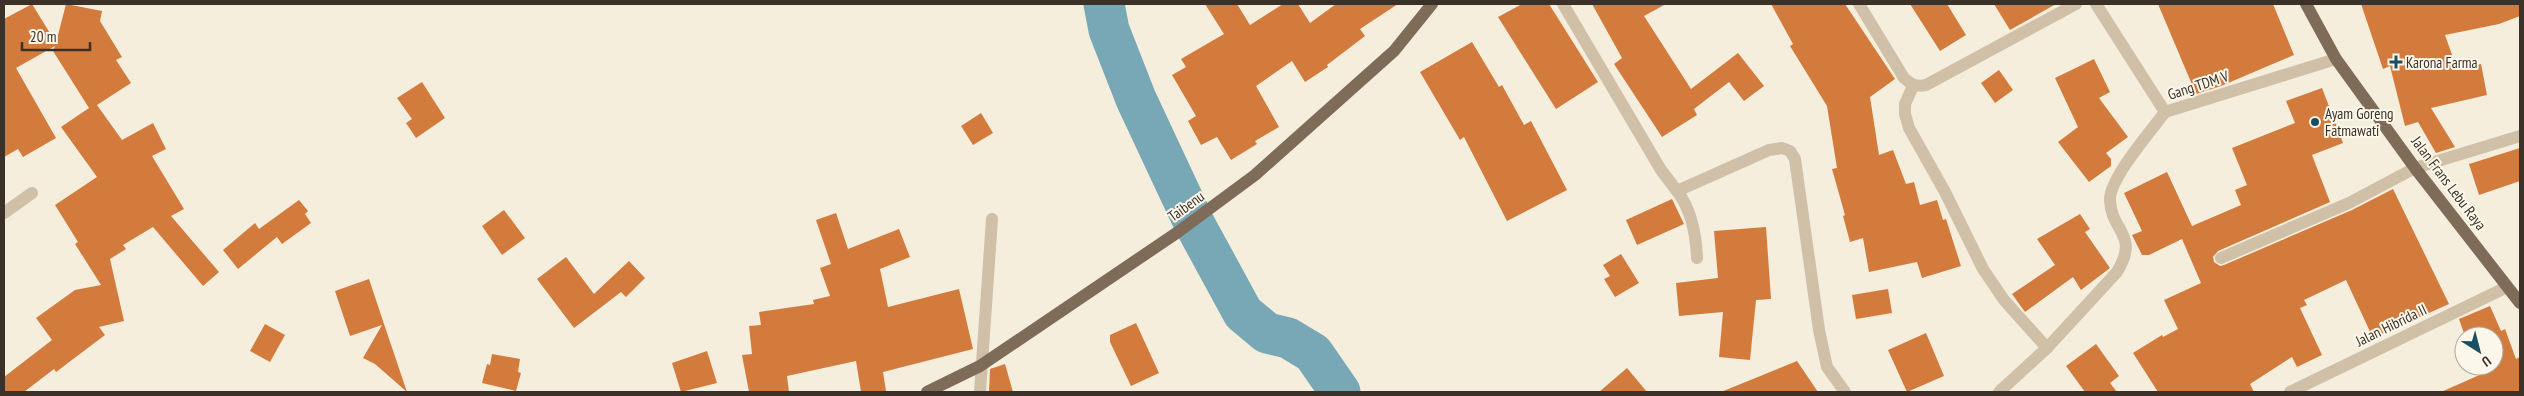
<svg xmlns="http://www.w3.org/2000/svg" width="2524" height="396" font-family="'PT Sans Narrow',sans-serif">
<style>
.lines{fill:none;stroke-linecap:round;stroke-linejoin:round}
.river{stroke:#78a8b6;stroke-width:41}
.building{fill:#d37b3d}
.minor{stroke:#cfc0a7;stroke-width:12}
.major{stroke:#7e6b58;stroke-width:12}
.poi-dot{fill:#195061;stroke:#fcf7ea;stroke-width:2}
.labels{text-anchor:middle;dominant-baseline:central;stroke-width:4;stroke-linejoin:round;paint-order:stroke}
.poi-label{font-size:15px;fill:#3b3128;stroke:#fcf7ea;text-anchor:start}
.street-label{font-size:15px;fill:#3b3128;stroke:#fcf7ea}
</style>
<rect width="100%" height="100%" fill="#f5eedd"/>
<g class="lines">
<polyline class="river" points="1104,4 1109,30 1136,99 1194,223 1243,313 1267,333 1288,338 1313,353 1340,392"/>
</g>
<g class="building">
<polygon points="32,4 56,43 66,4 102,11 100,21 122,57 116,60 131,83 97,105 122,140 153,123 166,149 152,156 184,209 171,216 219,272 203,286 153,227 123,245 126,249 110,259 124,321 99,327 105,335 56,372 54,369 24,392 4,392 4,377 52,340 36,318 75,290 101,285 75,244 78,242 55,205 97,177 61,127 89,108 53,51 55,46 16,68 56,138 23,157 18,149 4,157 4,19"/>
<polygon points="1205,4 1237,4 1250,25 1283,4 1298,4 1310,23 1336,4 1398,4 1360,29 1365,36 1327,65 1328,67 1305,82 1292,61 1256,86 1279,127 1255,141 1257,144 1231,160 1217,137 1201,145 1188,121 1196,116 1172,75 1186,67 1181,59 1224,34"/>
<polygon points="1522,4 1549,4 1598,82 1556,109 1498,17"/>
<polygon points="1592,4 1666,4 1644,16 1691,89 1738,53 1764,86 1744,101 1729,82 1694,109 1697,115 1662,137 1614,64 1622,58"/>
<polygon points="1771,4 1845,4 1895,79 1870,97 1879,155 1893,150 1906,184 1914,182 1920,205 1937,200 1943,220 1946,219 1961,266 1922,278 1917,262 1869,272 1863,238 1850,242 1843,216 1845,215 1832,169 1837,168 1827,106 1790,46 1793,44"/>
<polygon points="1910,4 1947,4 1966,35 1940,51"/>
<polygon points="1994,4 2056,4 2010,30"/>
<polygon points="2158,4 2273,4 2294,55 2221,86 2196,94"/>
<polygon points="2361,4 2520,4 2520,16 2499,24 2445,35 2457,69 2481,64 2487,95 2431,108 2455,147 2436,153 2418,122 2405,126 2390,66 2383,69"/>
<polygon points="1472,42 1499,87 1502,85 1524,125 1531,121 1567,190 1507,221 1464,137 1460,140 1420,72"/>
<polygon points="2094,59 2110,92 2099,98 2128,137 2106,153 2111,159 2111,166 2089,182 2058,142 2078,127 2055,78"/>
<polygon points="1999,70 2013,90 1995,103 1981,83"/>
<polygon points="422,82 445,118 416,138 406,123 412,119 397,98"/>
<polygon points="2322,88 2343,143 2312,155 2330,202 2218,251 2213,257 2214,262 2220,266 2224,265 2352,210 2393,189 2449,304 2373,338 2346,280 2304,300 2307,305 2300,308 2322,355 2297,367 2292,357 2250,384 2254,392 2158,392 2133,353 2162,335 2163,337 2178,329 2164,300 2201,283 2182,239 2149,255 2142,255 2132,235 2142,231 2124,193 2167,172 2192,226 2241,205 2235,190 2247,185 2232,148 2295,123 2286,101"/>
<polygon points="981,113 993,133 973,145 961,126"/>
<polygon points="2520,148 2520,181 2479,195 2469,164"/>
<polygon points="1672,199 1684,224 1637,245 1626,220"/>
<polygon points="299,200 308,211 305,214 311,223 282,244 277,237 238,269 223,250 255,223 259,229"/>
<polygon points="504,210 525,238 502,255 482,226"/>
<polygon points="836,213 848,249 899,229 910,257 880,269 888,307 959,289 973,349 883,372 886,391 861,392 856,361 787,376 789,392 749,392 742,355 752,354 749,326 761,325 759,312 814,304 813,300 830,296 820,268 831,264 816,220"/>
<polygon points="2080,214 2090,229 2085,232 2110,268 2081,290 2073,277 2025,312 2012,294 2055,265 2037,239"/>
<polygon points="1766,227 1771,299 1756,300 1750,360 1719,357 1723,312 1679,316 1676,283 1718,278 1714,231"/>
<polygon points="1621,254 1639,283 1615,297 1604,279 1610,276 1603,265"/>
<polygon points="566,257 594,294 629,261 645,278 626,297 621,292 574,328 537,279"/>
<polygon points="369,279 384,324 407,392 375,364 363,358 382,325 350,336 335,291"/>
<polygon points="1888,289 1892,313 1856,319 1852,295"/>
<polygon points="2490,306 2501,331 2505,329 2516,359 2520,357 2520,392 2441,392 2484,373 2482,366 2494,366 2494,336 2465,336 2459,319"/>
<polygon points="1136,323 1159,373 1131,386 1110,342 1110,335"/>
<polygon points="265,324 285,335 270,362 250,351"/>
<polygon points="1926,333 1944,376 1907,392 1888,350"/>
<polygon points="2096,344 2119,376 2110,383 2117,392 2085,392 2066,366"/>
<polygon points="707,351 717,383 681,392 672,363"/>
<polygon points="492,354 520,359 518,372 521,373 516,391 482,383 487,364 490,365"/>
<polygon points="1797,361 1818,392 1721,392"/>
<polygon points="1005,364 1013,392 989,392 990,369"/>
<polygon points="1627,368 1647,392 1599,392"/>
</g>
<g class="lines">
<g class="minor">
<polyline points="1563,4 1661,170 1677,191"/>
<path d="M 1859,4 L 1904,78 C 1912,85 1916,87 1926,85 L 2076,4"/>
<polyline points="2096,4 2165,112"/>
<polyline points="1913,86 1905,104 1905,114 1909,128 1945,192 1983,269 2004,300 2047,348"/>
<polyline points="2165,112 2336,59"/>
<polyline points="4,213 32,193"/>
<path d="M 1697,258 C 1696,234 1692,210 1677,191 L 1769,150 L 1782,148 L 1790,151 L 1795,159 L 1819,330 L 1827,367 L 1845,392"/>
<polyline points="2221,258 2349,203 2415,168 2520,136"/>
<polyline points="980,392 992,219"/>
<path d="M 1999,392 L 2047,348 L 2117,272 C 2140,234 2111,232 2110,200 C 2109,179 2151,131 2165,112"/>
<polyline points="2290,392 2507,287"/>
</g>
<g class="major">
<polyline points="2306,4 2336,59 2415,168 2520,303"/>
<polyline points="927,392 980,366 1178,232 1255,175 1394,51 1432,4"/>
</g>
</g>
<g class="poi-dot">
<path d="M2393.5 54.5h5v5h5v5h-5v5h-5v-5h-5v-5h5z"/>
<circle cx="2315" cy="122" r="5"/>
</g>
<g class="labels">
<g class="poi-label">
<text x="2406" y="62">Karona Farma</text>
<text x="2325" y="113">Ayam Goreng<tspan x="2325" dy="17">Fatmawati</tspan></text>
</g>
<g class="street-label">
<text transform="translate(2198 85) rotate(-18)">Gang TDM V</text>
<text transform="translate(2449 183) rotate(53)">Jalan Frans Lebu Raya</text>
<text transform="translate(1186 206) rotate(-36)">Taibenu</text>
<text transform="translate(2391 325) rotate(-26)">Jalan Hibrida II</text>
</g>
</g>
<rect width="2524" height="396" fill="none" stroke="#3b3128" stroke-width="10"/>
<g transform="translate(2479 351) rotate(144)"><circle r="24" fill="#fcf7ea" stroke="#afa89c"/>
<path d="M0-4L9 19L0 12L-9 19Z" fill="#195061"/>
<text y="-8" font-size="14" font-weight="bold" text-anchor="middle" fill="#3b3128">U</text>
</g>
<path d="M22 42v8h68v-8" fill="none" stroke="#3b3128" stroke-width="2.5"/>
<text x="30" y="42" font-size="15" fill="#3b3128" stroke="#fcf7ea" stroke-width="4" paint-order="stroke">20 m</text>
</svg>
